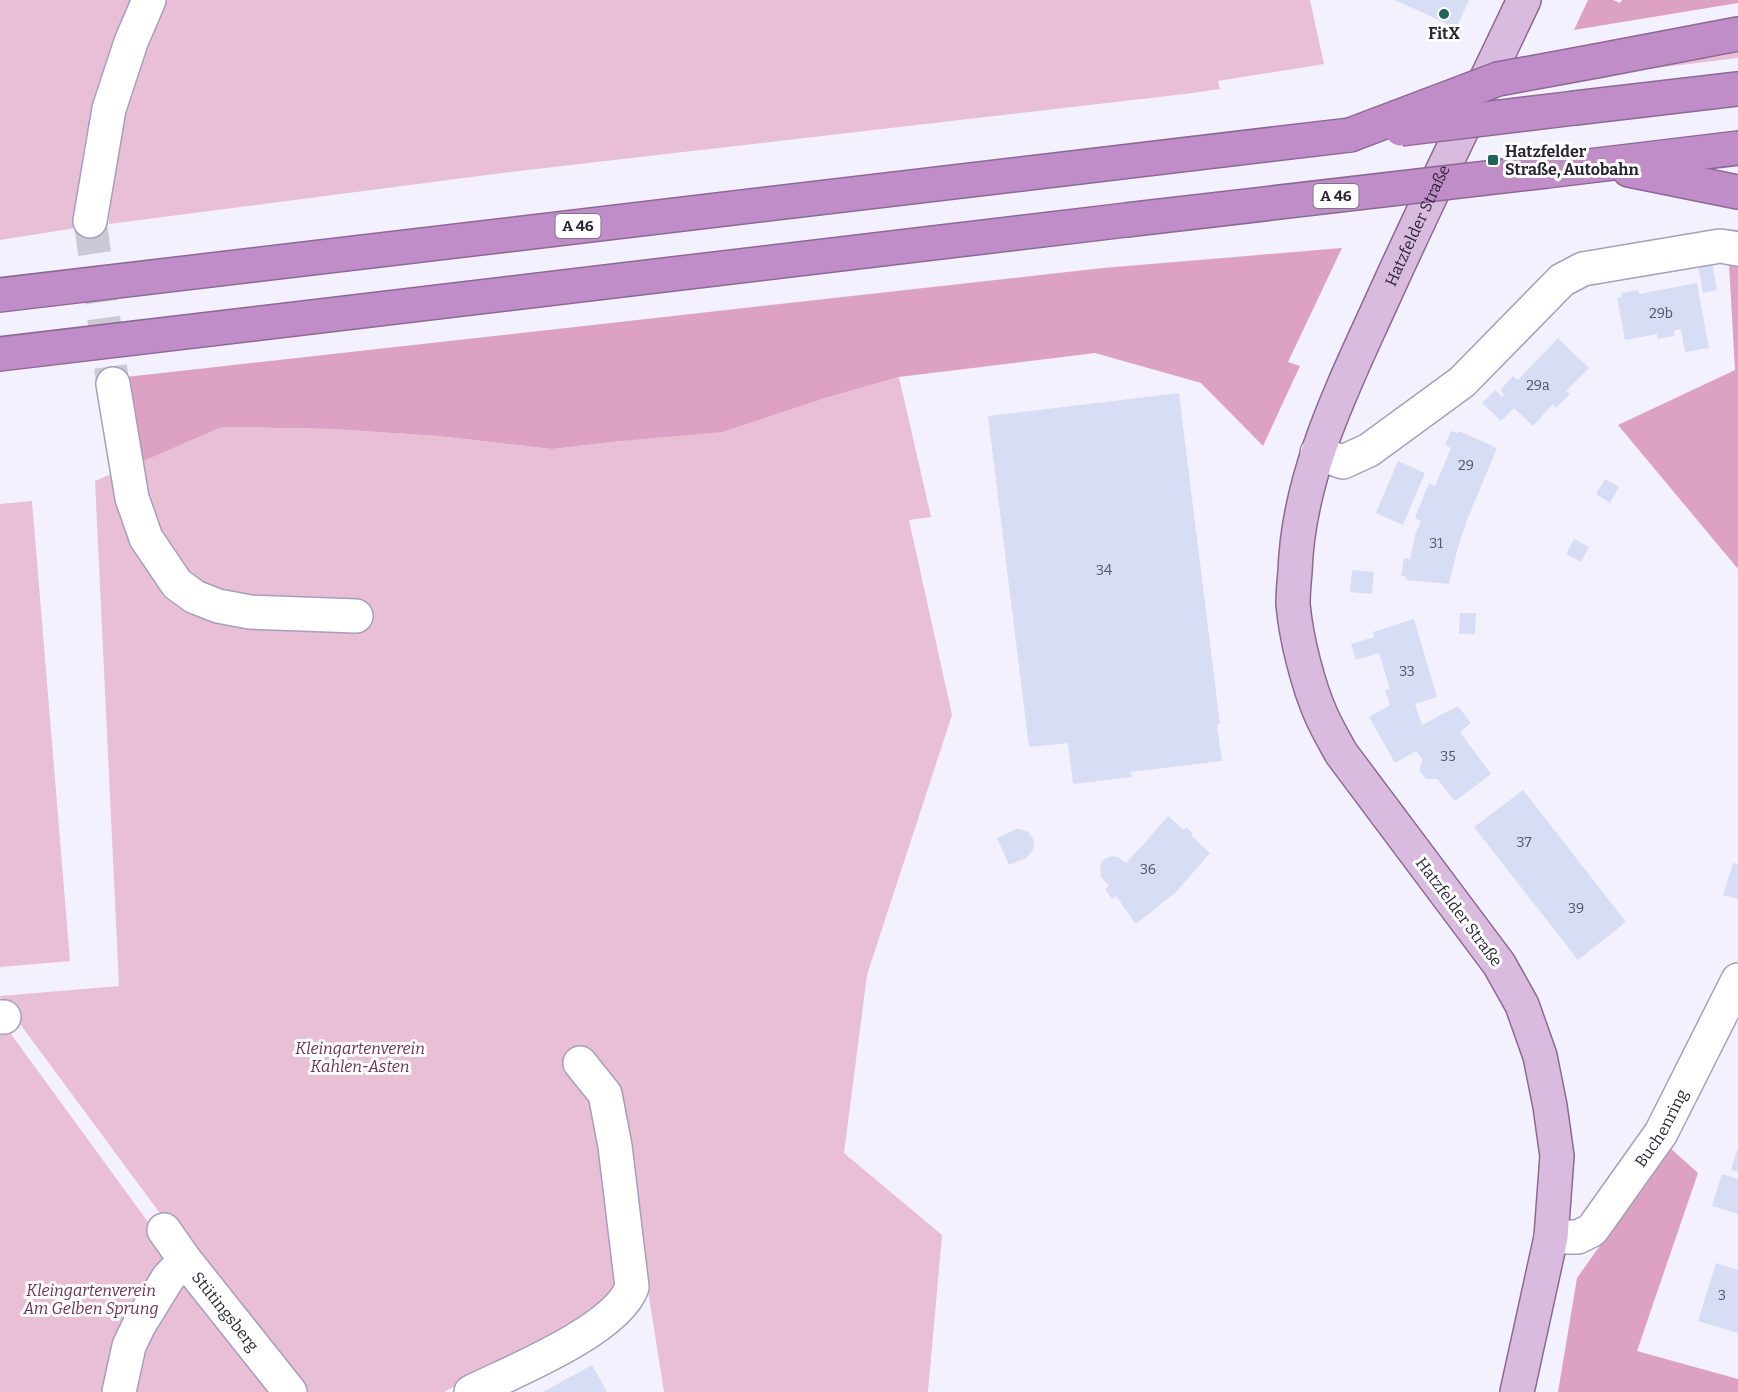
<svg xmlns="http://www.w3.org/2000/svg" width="1738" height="1392" font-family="Bitter,serif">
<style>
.green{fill:#e9bfd6}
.forest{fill:#dda2c3}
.building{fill:#d7ddf4}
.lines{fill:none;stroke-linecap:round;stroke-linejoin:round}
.minor-tunnel{stroke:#ccc8d6;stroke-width:33;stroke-dasharray:33 16;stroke-linecap:butt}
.minor-casing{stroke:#a79ebf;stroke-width:36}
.major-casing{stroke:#8c6995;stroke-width:36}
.highway-casing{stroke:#8c6995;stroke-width:36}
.minor{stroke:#fff;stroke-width:33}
.major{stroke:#d9bbdf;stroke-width:33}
.highway{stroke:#c08dc9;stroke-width:33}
.highway-bridge-casing{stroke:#8c6995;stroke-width:36;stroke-linecap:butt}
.highway-bridge{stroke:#c08dc9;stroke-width:33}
.poi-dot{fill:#1e665b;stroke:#fff;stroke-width:2}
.labels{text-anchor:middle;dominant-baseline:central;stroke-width:6;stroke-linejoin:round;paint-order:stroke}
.number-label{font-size:14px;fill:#555464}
.shield{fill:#fff;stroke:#6a6771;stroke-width:1.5}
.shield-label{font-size:15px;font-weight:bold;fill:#2a2634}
.poi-label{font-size:16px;font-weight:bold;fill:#2a2634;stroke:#fff}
.street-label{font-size:16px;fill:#2a2634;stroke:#fff}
.park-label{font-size:16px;font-style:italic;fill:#722d58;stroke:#fff}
</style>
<rect width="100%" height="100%" fill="#f4f1ff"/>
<g class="green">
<polygon points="0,0 1310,0 1324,64 1218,81 1220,89 1185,94 510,172 109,224 111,156 76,228 0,240"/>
<polygon points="1738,49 1738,58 1599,75"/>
<polygon points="899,377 931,517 909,520 952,715 867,975 844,1153 942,1235 928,1392 664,1392 644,1265 598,1311 444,1392 299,1392 179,1239 0,997 0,996 119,986 95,481 222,427 332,429 438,436 552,449 621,441 825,398"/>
<polygon points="32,501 70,961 0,967 0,504"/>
<polygon points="0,1019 183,1270 278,1392 0,1392"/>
</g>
<g class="forest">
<polygon points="1588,0 1613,0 1620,3 1622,0 1738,0 1738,3 1574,30"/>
<polygon points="1727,229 1738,230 1738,569 1618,425 1735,370"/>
<polygon points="1342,248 1288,362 1300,366 1263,446 1201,383 1095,353 899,377 825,398 722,432 621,441 552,449 438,436 332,429 222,427 134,465 126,377 1103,268"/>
<polygon points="1668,1146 1698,1173 1637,1351 1738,1379 1738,1392 1558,1392 1577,1278 1618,1220"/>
</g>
<g class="building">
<polygon points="1395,0 1469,0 1456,28"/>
<polygon points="1712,263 1717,290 1703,293 1698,266"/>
<polygon points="1697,283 1709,348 1685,352 1681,329 1674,331 1675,336 1657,339 1657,334 1625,340 1617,298 1622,297 1621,293 1638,290 1639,294"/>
<polygon points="1558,338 1589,368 1566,391 1570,394 1556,408 1553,404 1533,426 1514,408 1501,421 1482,403 1495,390 1502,397 1504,394 1500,390 1513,376 1518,380"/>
<polygon points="1179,393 1220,724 1217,725 1222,761 1131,772 1132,777 1073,784 1068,743 1029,747 988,416"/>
<polygon points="1451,431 1458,433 1459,431 1497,448 1467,520 1457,551 1449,584 1406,580 1407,577 1401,576 1404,558 1410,559 1415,535 1421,521 1415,518 1429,483 1435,486 1451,448 1445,445"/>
<polygon points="1398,461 1425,473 1403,525 1376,513"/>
<polygon points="1605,479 1619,487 1610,503 1596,494"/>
<polygon points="1574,539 1589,547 1581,562 1566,554"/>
<polygon points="1352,570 1374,572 1372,594 1350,592"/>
<polygon points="1460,613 1476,613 1475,634 1459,634"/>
<polygon points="1414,619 1437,697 1415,704 1422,725 1458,706 1471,723 1460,732 1491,774 1455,801 1437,779 1426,779 1420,771 1421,762 1423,760 1416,751 1395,763 1369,717 1390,705 1385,690 1390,689 1379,653 1356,660 1351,644 1374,637 1373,632"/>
<polygon points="1523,790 1626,922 1578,960 1474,827"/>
<polygon points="1168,816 1184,830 1186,827 1193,834 1191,835 1210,853 1176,892 1136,924 1116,896 1112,899 1105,889 1109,886 1101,877 1100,866 1103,860 1112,856 1118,857 1126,863 1144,844"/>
<polygon points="1016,829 1020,829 1028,832 1033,839 1034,847 1032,851 1026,858 1009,865 997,838"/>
<polygon points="1733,863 1738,864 1738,899 1723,895"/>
<polygon points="1737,1150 1738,1150 1738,1172 1731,1170"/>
<polygon points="1722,1174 1738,1179 1738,1214 1712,1206"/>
<polygon points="1716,1263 1738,1270 1738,1333 1698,1321"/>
<polygon points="592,1365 607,1392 543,1392"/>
</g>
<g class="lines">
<polyline class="minor-tunnel" points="90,221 113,384"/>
<defs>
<g id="minor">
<polyline points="90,221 109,109 131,42 149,0"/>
<polyline points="113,384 132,498 146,538 177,584 195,597 218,606 250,612 356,616"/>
<polyline points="1317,453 1343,462 1369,450 1462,382 1562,280 1583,269 1720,246 1738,249"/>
<polyline points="0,1017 4,1017"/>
<path id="s1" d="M 164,1230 L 185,1260 L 290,1392"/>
<path id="s2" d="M 1551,1237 L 1578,1237 L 1592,1230 L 1661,1133 L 1738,980"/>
<polyline points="119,1392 129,1346 139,1325 168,1278 185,1260"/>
<path d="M 471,1392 C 512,1372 617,1330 632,1287 L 615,1146 L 605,1094 L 580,1063"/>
</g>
<g id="major">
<path id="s3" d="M 1517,1392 L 1551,1237 L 1557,1156 L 1550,1106 L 1540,1056 L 1522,1005 L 1499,964 L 1341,753 C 1335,742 1328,730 1322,717 C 1308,686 1296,638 1293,604 C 1293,593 1294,582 1295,572 C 1298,476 1342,389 1381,303 C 1427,201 1476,101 1524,0"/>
</g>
<g id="highway">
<polyline points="1596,61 1738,34"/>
<polyline points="1575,108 1738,89"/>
<polyline points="1629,170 1738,192"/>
<polyline points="1547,171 1738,148"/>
<polyline points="0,295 1350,135"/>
<polyline points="0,354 1126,220"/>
</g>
</defs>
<use href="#minor" class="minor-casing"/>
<use href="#major" class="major-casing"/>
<use href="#highway" class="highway-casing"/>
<use href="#minor" class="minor"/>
<use href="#major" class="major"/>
<use href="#highway" class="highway"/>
<defs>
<g id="highway-bridge">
<polyline points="1401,129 1575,108"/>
<polyline points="1350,135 1498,79 1596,61"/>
<polyline points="1126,220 1547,171"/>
</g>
</defs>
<use href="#highway-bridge" class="highway-bridge-casing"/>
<use href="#highway-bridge" class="highway-bridge"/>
</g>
<g class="poi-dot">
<circle cx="1444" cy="14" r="6"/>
<rect x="1487" y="154" width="12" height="12" rx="3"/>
</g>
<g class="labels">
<g class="number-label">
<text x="1661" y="313">29b</text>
<text x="1538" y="385">29a</text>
<text x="1466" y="465">29</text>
<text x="1436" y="543">31</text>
<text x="1104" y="570">34</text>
<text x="1407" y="671">33</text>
<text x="1448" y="756">35</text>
<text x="1524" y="842">37</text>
<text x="1148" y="869">36</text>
<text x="1576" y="908">39</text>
<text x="1722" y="1295">3</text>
</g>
<g class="shield">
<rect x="1313.5" y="184" width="45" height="24" rx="4.5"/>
<rect x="555.5" y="214" width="45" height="24" rx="4.5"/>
</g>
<g class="shield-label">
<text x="1336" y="196">A 46</text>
<text x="578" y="226">A 46</text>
</g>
<g class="poi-label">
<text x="1444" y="33">FitX</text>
<text x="1505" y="151" text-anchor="start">Hatzfelder<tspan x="1505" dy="18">Straße, Autobahn</tspan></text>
</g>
<g class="street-label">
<text stroke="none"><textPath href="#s3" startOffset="1266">Hatzfelder Straße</textPath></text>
<text transform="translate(1459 912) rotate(53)">Hatzfelder Straße</text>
<text stroke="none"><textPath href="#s2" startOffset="166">Buchenring</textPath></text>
<text stroke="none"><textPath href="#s1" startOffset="102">Stütingsberg</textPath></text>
</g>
<g class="park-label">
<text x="360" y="1048">Kleingartenverein<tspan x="360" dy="18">Kahlen-Asten</tspan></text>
<text x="91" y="1290">Kleingartenverein<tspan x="91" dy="18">Am Gelben Sprung</tspan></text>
</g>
</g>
</svg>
